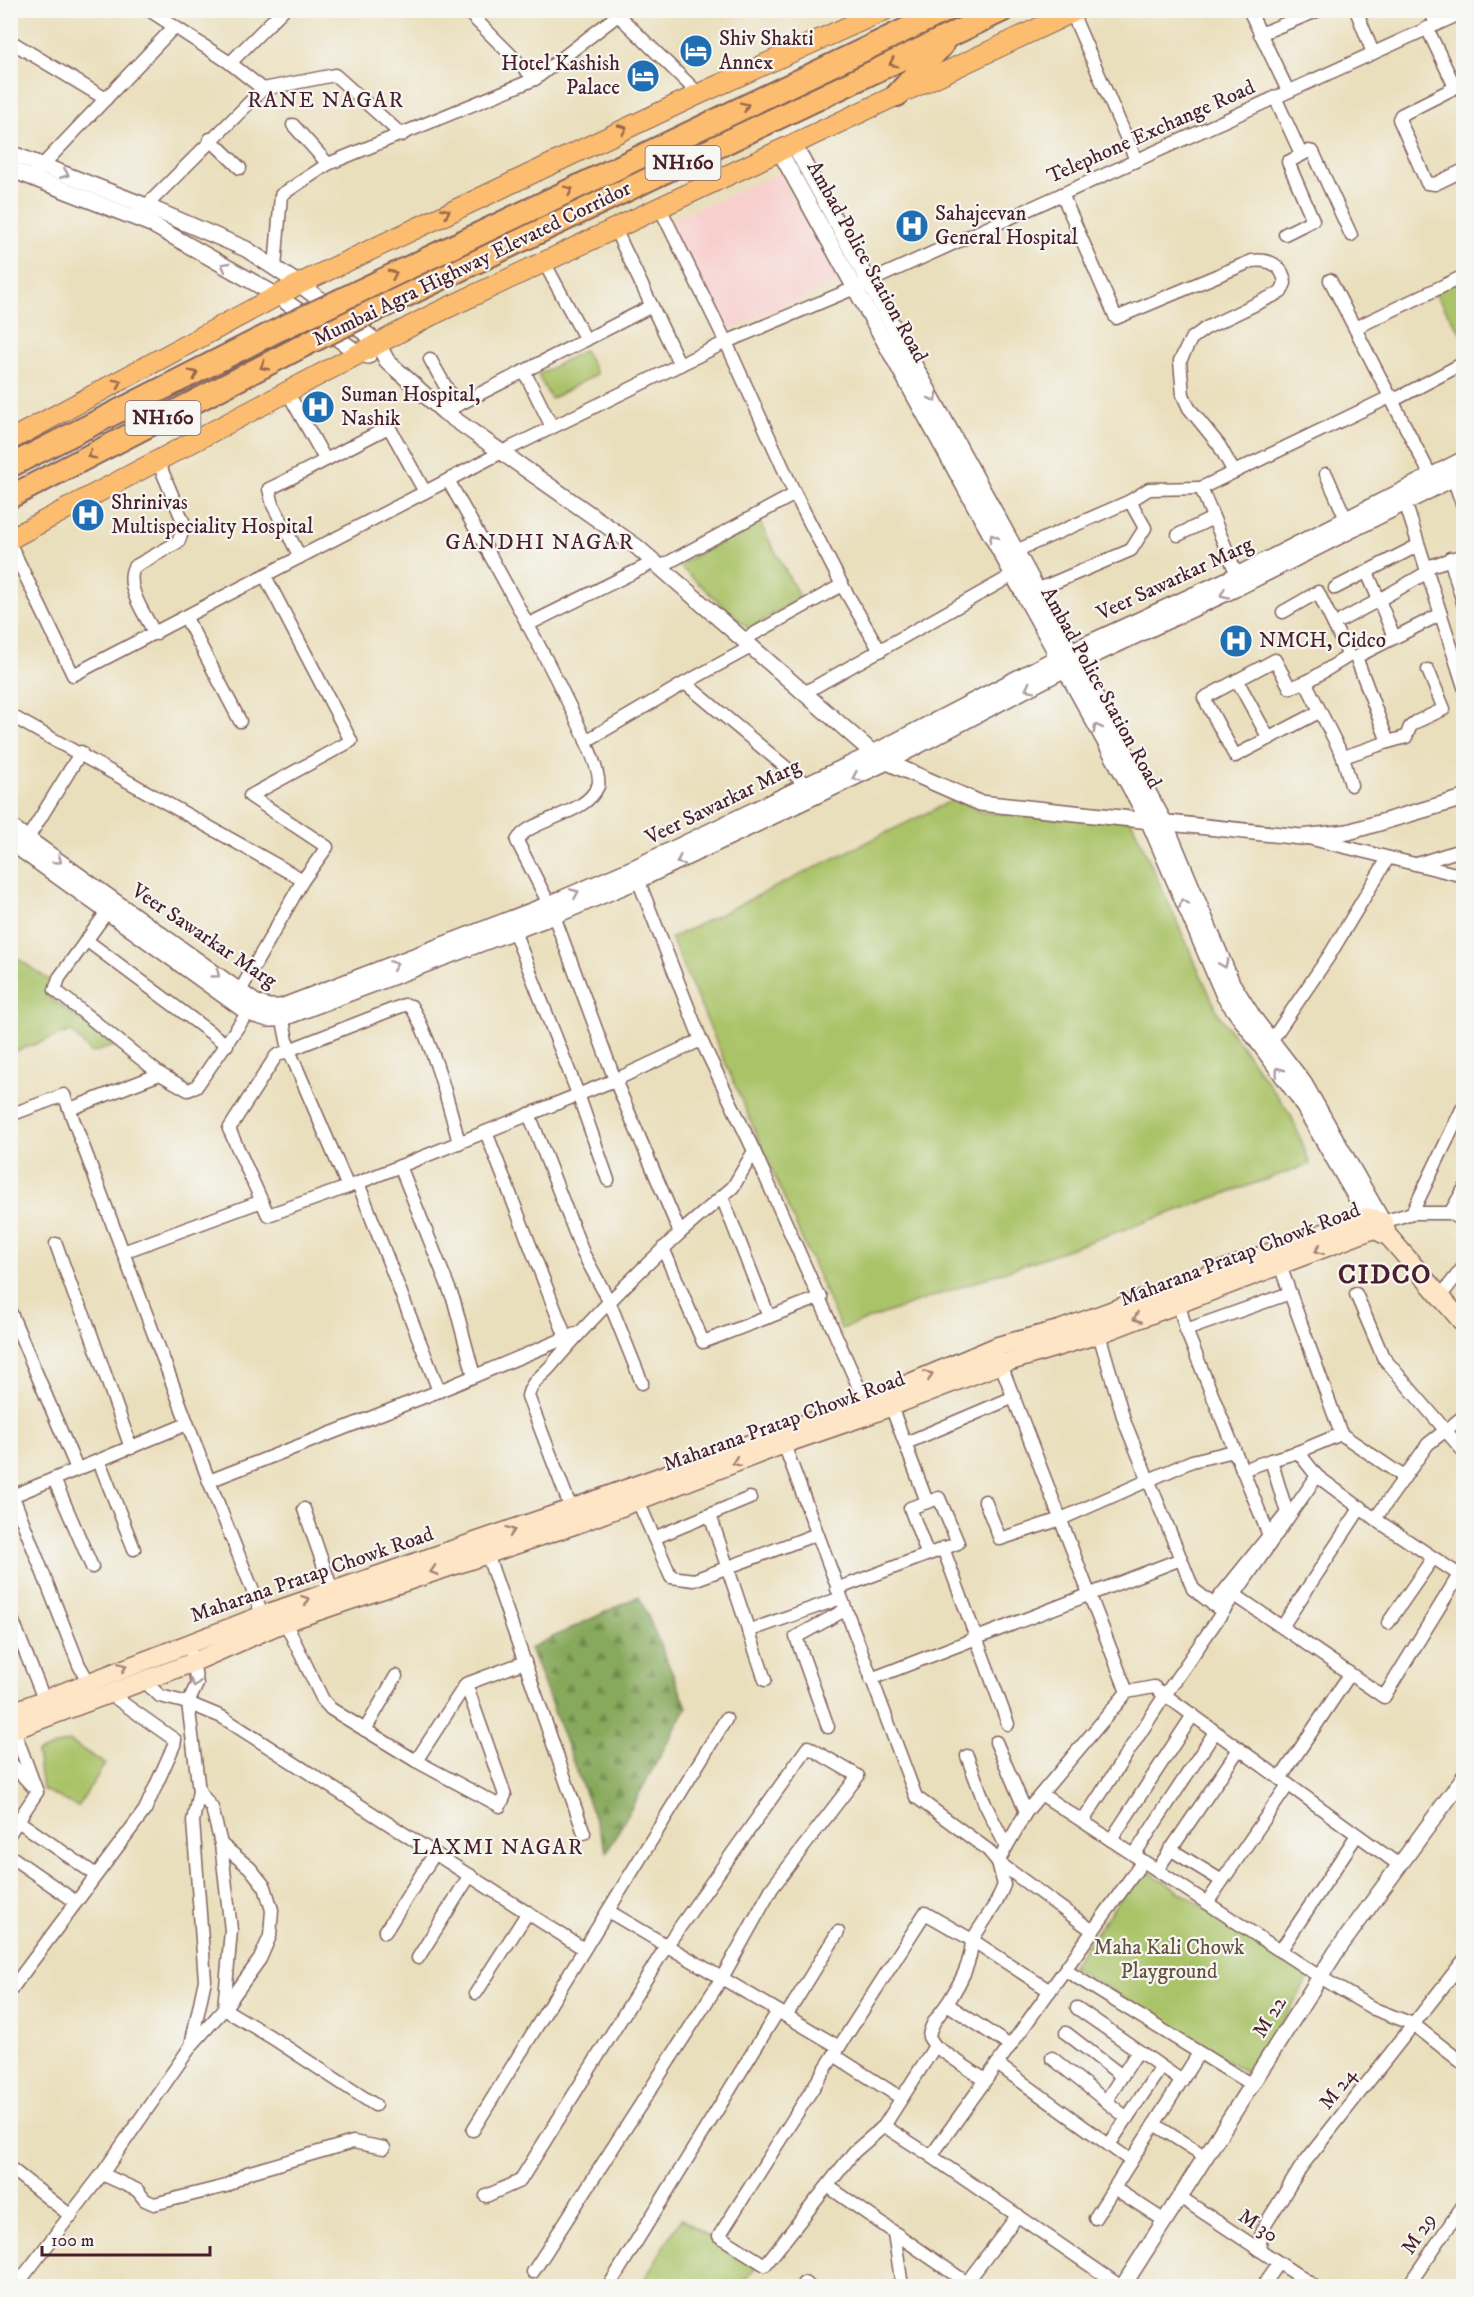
<svg xmlns="http://www.w3.org/2000/svg" width="1474" height="2297" font-family="'IM FELL DW Pica',serif">
<style>
.built{fill:#f7d0ce}
.forest{fill:url(#forest-firs);stroke:#686444;stroke-width:1.5}
.park{fill:#aac368;stroke:#7a714a;stroke-width:1.5}
.lines{fill:none;stroke-linecap:round;stroke-linejoin:round}
.minor-casing{stroke:#82625e;stroke-width:15}
.tertiary-casing{stroke:#82625e;stroke-width:18}
.secondary-casing{stroke:#82625e;stroke-width:21}
.primary-casing{stroke:#82625e;stroke-width:22}
.motorway-casing{stroke:#82625e;stroke-width:26}
.minor{stroke:#fff;stroke-width:12}
.tertiary{stroke:#fff;stroke-width:15}
.secondary{stroke:#fee5c5;stroke-width:18}
.primary{stroke:#fcbd6f;stroke-width:20}
.motorway{stroke:#fcbd6f;stroke-width:22}
.motorway-bridge-casing{stroke:#82625e;stroke-width:26;stroke-linecap:butt}
.motorway-bridge{stroke:#fcbd6f;stroke-width:22}
.oneway{stroke:#9a664a}
.oneway2{stroke:#ae9aa0}
.oneway3{stroke:#a48278}
.labels{text-anchor:middle;dominant-baseline:central;stroke-width:4.5;stroke-linejoin:round;paint-order:stroke}
.shield{fill:#f6f6f2;stroke:#7e6067;stroke-width:1.5}
.shield-label{font-size:20px;font-weight:bold;fill:#4a1f2b}
.poi-label{font-size:21px;fill:#4a1f2b;stroke:#f6f6f2;text-anchor:start}
.street-label{font-size:21px;fill:#4a1f2b;stroke:#f6f6f2}
.park-label{font-size:21px;fill:#67503d;stroke:#f6f6f2}
.neighbourhood-label{font-size:22px;letter-spacing:1.5px;fill:#4a1f2b;stroke:#f6f6f2}
.district-label{font-size:27px;font-weight:bold;letter-spacing:1.5px;fill:#4a1f2b;stroke:#f6f6f2}
</style>
<defs>
<pattern id="forest-firs" width="22" height="20" patternUnits="userSpaceOnUse" patternTransform="scale(1.5)"><rect width="22" height="20" fill="#87a95c"/><path d="M5 1l3.5 6h-7zM16 11l3.5 6h-7z" fill="#70894c"/></pattern>
</defs>
<rect width="100%" height="100%" fill="#f6f6f2"/>
<filter id="ink" filterUnits="userSpaceOnUse"><feTurbulence type="fractalNoise" baseFrequency=".0167" numOctaves="2"/><feDisplacementMap in="SourceGraphic" scale="12" xChannelSelector="R" yChannelSelector="G"/><feConvolveMatrix kernelMatrix="1 2 1 2 8 2 1 2 1" color-interpolation-filters="sRGB"/></filter>
<filter id="wash" filterUnits="userSpaceOnUse"><feTurbulence type="fractalNoise" baseFrequency=".008" numOctaves="4" result="noise"/><feDisplacementMap in="SourceGraphic" scale="24" xChannelSelector="R" yChannelSelector="G"/><feGaussianBlur stdDeviation="1.35" result="paint"/><feColorMatrix in="noise" values="0 0 0 0 0 0 0 0 0 0 0 0 0 0 0 0 0 1.4 0 .05"/><feComposite in="paint" operator="in"/></filter>
<g filter="url(#wash)">
<rect width="100%" height="100%" fill="#eadfbc"/>
<polygon class="built" points="779,173 838,283 727,331 667,222"/>
<polygon class="forest" points="639,1596 687,1707 607,1852 530,1648"/>
<g class="park">
<polygon points="1463,278 1463,336 1433,291"/>
<polygon points="584,350 597,374 551,399 538,375"/>
<polygon points="759,521 800,598 749,629 678,565"/>
<polygon points="955,799 982,812 1050,818 1131,820 1219,1015 1291,1115 1310,1164 841,1329 671,938"/>
<polygon points="11,954 55,984 46,995 115,1046 91,1053 71,1031 11,1053"/>
<polygon points="69,1741 105,1764 78,1807 42,1789 37,1753"/>
<polygon points="1143,1868 1309,1976 1252,2076 1071,1966"/>
<polygon points="681,2219 757,2267 740,2286 640,2286"/>
</g>
</g>
<g filter="url(#ink)">
<g class="lines">
<defs>
<g id="minor">
<polyline points="149,10 230,63 263,89"/>
<polyline points="466,10 535,79"/>
<polyline points="1249,10 1288,91"/>
<polyline points="1356,10 1373,53"/>
<polyline points="1430,10 1436,24"/>
<polyline points="1072,13 1136,160"/>
<polyline points="1427,28 1455,87"/>
<polyline points="1260,34 1319,10"/>
<polyline points="10,41 106,99"/>
<polyline points="230,63 283,10"/>
<polyline points="1464,83 1401,115 1399,119 1427,183 1435,184 1464,170"/>
<polyline points="1275,97 1301,154"/>
<polyline points="293,125 328,164"/>
<polyline points="210,139 240,168"/>
<polyline points="36,172 174,27"/>
<path d="M 1062,194 L 1116,318 L 1252,261 C 1269,259 1283,265 1285,283 L 1281,292 L 1206,328 L 1191,339 L 1180,361 L 1183,395 L 1189,408 L 1219,445 L 1234,472"/>
<polyline points="660,208 726,342 795,494"/>
<polyline points="140,212 263,89 335,75 402,135"/>
<polyline points="615,229 680,365"/>
<polyline points="1285,234 1313,220 1288,162 1309,151 1313,152 1351,235"/>
<polyline points="544,262 586,340"/>
<polyline points="275,268 281,195 328,164 535,79 618,15 699,94"/>
<polyline points="1330,280 1435,484"/>
<polyline points="1357,327 1464,276"/>
<polyline points="430,359 456,405"/>
<polyline points="524,371 552,427"/>
<polyline points="288,393 325,459"/>
<polyline points="1394,400 1464,363"/>
<polyline points="444,412 652,306"/>
<polyline points="1326,474 1346,519"/>
<polyline points="1453,478 1464,509"/>
<path d="M 448,480 C 469,518 609,762 598,786 C 585,817 529,818 517,841 L 549,904"/>
<polyline points="1405,502 1464,687"/>
<polyline points="1178,535 1213,518"/>
<polyline points="10,544 73,675 502,452 726,342 855,288 1464,12"/>
<polyline points="1018,550 1130,501 1149,489 1201,488"/>
<path d="M 300,557 L 273,505 L 269,489 C 310,469 349,447 389,427 L 425,492"/>
<polyline points="1450,558 1464,606"/>
<polyline points="660,567 795,494 842,585"/>
<polyline points="1367,572 1379,600 1426,573 1430,566 1464,555"/>
<polyline points="1237,575 1201,488 1392,396"/>
<polyline points="265,576 351,741 250,796 327,847 303,880"/>
<polyline points="1335,588 1417,546"/>
<polyline points="1039,589 1131,550 1145,528 1130,501"/>
<polyline points="1283,612 1318,592 1347,652 1347,657 1310,680 1307,685 1343,757"/>
<polyline points="186,618 240,721"/>
<polyline points="1342,620 1379,600 1394,637"/>
<polyline points="527,625 654,562"/>
<path d="M 155,634 C 146,616 124,587 134,567 L 178,542 L 185,526 L 157,459"/>
<polyline points="743,640 842,585 880,651"/>
<polyline points="1428,670 1444,709 1416,722 1410,727 1406,737 1388,742 1356,657 1441,614"/>
<polyline points="1237,680 1269,739"/>
<polyline points="1310,680 1290,688 1275,660 1204,698 1235,756 1319,712"/>
<polyline points="685,683 751,647"/>
<polyline points="804,693 1013,575"/>
<polyline points="10,715 303,880 240,991"/>
<polyline points="586,741 685,683 807,785"/>
<polyline points="1351,785 1343,757 1388,742"/>
<polyline points="1308,838 1464,876"/>
<polyline points="23,846 81,752"/>
<polyline points="1417,864 1464,849"/>
<polyline points="112,905 59,978 55,990 160,1074 188,1090 196,1087 253,1005"/>
<path d="M 554,916 L 615,1080 L 680,1233 C 634,1276 590,1319 550,1367 C 540,1378 532,1380 528,1396 L 573,1514"/>
<polyline points="514,931 578,1094 608,1180"/>
<polyline points="86,940 227,1045"/>
<polyline points="281,1011 289,1050 276,1056 229,1129 268,1215 348,1187 615,1080 701,1040 635,872"/>
<polyline points="1271,1041 1329,956 1388,858"/>
<polyline points="70,1109 160,1074"/>
<polyline points="529,1114 583,1253 609,1301 642,1383"/>
<polyline points="10,1115 64,1095 209,1481 265,1621"/>
<polyline points="486,1132 568,1343"/>
<polyline points="754,1151 868,1408"/>
<polyline points="400,1166 454,1301 474,1376"/>
<polyline points="358,1183 439,1391"/>
<path d="M 348,1187 L 289,1050 L 404,1005 L 411,1006 C 432,1040 449,1104 459,1143"/>
<polyline points="722,1197 769,1317"/>
<polyline points="1412,1213 1464,1105"/>
<polyline points="1450,1213 1464,1222"/>
<polyline points="1383,1222 1412,1213 1450,1213 1464,1189"/>
<polyline points="680,1233 733,1187 754,1151 701,1040"/>
<polyline points="56,1244 75,1297 85,1317 131,1448"/>
<polyline points="663,1248 703,1342 821,1297"/>
<polyline points="123,1252 262,1201"/>
<polyline points="1278,1260 1341,1434 1298,1452 1317,1476"/>
<polyline points="1356,1294 1383,1357 1464,1452"/>
<polyline points="1440,1297 1464,1266"/>
<polyline points="1178,1301 1186,1330 1268,1533"/>
<polyline points="10,1311 77,1469"/>
<polyline points="1186,1330 1290,1293"/>
<polyline points="998,1357 1127,1692 1041,1794 1320,1977 1374,2009 1413,2024 1464,2064"/>
<polyline points="891,1406 927,1502"/>
<polyline points="1464,1416 1428,1444 1375,1519 1464,1578"/>
<polyline points="1341,1434 1404,1477"/>
<polyline points="782,1439 916,1797 988,1850 998,1862 1026,1812 1041,1794"/>
<polyline points="906,1443 1014,1397"/>
<polyline points="99,1461 134,1549"/>
<polyline points="1242,1470 1271,1460"/>
<polyline points="54,1479 92,1567"/>
<polyline points="209,1481 439,1391 575,1334"/>
<polyline points="10,1489 79,1665 88,1681"/>
<polyline points="10,1497 187,1424"/>
<polyline points="638,1501 671,1577 694,1580 817,1534"/>
<polyline points="985,1501 1000,1539 1061,1519 1192,1461 1234,1451"/>
<polyline points="304,1509 332,1590"/>
<polyline points="710,1515 765,1680"/>
<polyline points="654,1538 750,1498"/>
<polyline points="485,1548 584,1833"/>
<polyline points="943,1548 1008,1724"/>
<polyline points="1181,1559 1193,1589 1219,1609"/>
<polyline points="837,1589 958,1543 939,1498 910,1508 927,1553"/>
<polyline points="1235,1595 1384,1697 1459,1575"/>
<polyline points="1213,1605 1287,1513 1271,1460 1298,1452"/>
<polyline points="10,1614 44,1699"/>
<polyline points="285,1622 323,1700 331,1709 416,1761 500,1806 505,1795 466,1684"/>
<polyline points="1388,1623 1433,1558"/>
<polyline points="1282,1627 1361,1507"/>
<polyline points="748,1631 841,1598"/>
<polyline points="871,1679 1181,1559 1125,1423 1099,1334"/>
<polyline points="144,1681 160,1696 188,1703 222,1717 584,1949"/>
<polyline points="1127,1692 1154,1687 1399,1865"/>
<polyline points="828,1727 796,1637 845,1610"/>
<polyline points="14,1730 37,1792"/>
<polyline points="365,1730 396,1676"/>
<polyline points="996,1742 1026,1812"/>
<polyline points="967,1756 985,1804 1006,1846"/>
<polyline points="416,1761 466,1684 525,1662"/>
<polyline points="10,1762 32,1786"/>
<polyline points="1280,1779 1350,1674"/>
<polyline points="18,1821 96,1875"/>
<polyline points="1083,1821 1165,1695 1317,1476 1375,1519"/>
<polyline points="10,1833 37,1792"/>
<polyline points="1111,1840 1193,1715"/>
<polyline points="221,1844 231,1930 224,2009 271,2037 375,2105"/>
<polyline points="1170,1849 1222,1881"/>
<polyline points="1134,1855 1215,1732"/>
<polyline points="10,1856 76,1902"/>
<polyline points="998,1862 1093,1931"/>
<polyline points="1157,1870 1239,1749"/>
<polyline points="1207,1903 1288,1785"/>
<polyline points="608,1911 839,2047 925,1913 972,1940 996,1903 1004,1885 998,1862"/>
<polyline points="385,1932 435,1853"/>
<path d="M 972,1940 C 971,1964 961,1981 949,2001 C 942,2012 930,2023 929,2037 L 935,2046 L 985,2080"/>
<polyline points="972,1940 1050,1991"/>
<polyline points="1280,1951 1357,1835"/>
<polyline points="418,1958 470,1875"/>
<polyline points="1065,1970 1252,2085"/>
<polyline points="10,1991 145,1810 174,1745 175,1740 110,1694"/>
<polyline points="476,1993 528,1912"/>
<polyline points="947,2004 1010,2046"/>
<polyline points="1077,2008 1182,2081"/>
<polyline points="786,2016 838,1932"/>
<polyline points="1066,2033 1122,2076"/>
<polyline points="191,2045 205,1980 193,1821 199,1791"/>
<polyline points="839,2047 719,2236 765,2265 854,2152 884,2126 935,2046"/>
<polyline points="834,2055 901,2098"/>
<polyline points="1052,2058 1127,2118"/>
<polyline points="997,2064 1131,2161"/>
<polyline points="1106,2101 1138,2051"/>
<polyline points="1154,2124 1206,2157"/>
<polyline points="884,2126 931,2156"/>
<polyline points="473,2130 726,1719"/>
<polyline points="1109,2145 1161,2067"/>
<polyline points="10,2168 71,2216"/>
<polyline points="102,2174 137,2190 145,2200 154,2204 226,2186 247,2173 353,2142 384,2148"/>
<polyline points="829,2187 967,2283"/>
<polyline points="486,2196 520,2181 667,1945 808,1747 858,1776 772,1888 722,1978 533,2272"/>
<polyline points="1180,2197 1314,2286"/>
<polyline points="1095,2218 1114,2188"/>
<polyline points="1165,2221 1114,2188 1199,2053"/>
<polyline points="894,2233 902,2286"/>
<polyline points="1259,2250 1262,2230 1301,2167 1464,1960"/>
<polyline points="16,2286 102,2174 191,2046 224,2009 260,1959 270,1936 272,1910 265,1887 250,1868 221,1844 212,1808 199,1791 188,1703 197,1684 192,1655"/>
<polyline points="609,2286 778,2011"/>
<polyline points="802,2286 804,2283 809,2286"/>
<polyline points="964,2286 1018,2215"/>
<polyline points="1120,2286 931,2156 1143,1861"/>
<polyline points="1263,2286 1279,2263"/>
<polyline points="1408,2286 1464,2204"/>
</g>
<g id="tertiary">
<polyline points="780,152 1148,820 1224,996 1298,1097 1374,1229 1383,1222 1304,1083 1254,1018 1232,983 1165,823 794,145"/>
<polyline points="10,153 146,206 246,249 299,284 377,342 387,361 444,412 637,547 873,753 887,762 980,803 1301,837 1348,832 1464,798"/>
<polyline points="10,169 151,224 276,295 358,353 368,356"/>
<polyline points="10,826 255,1002 268,1007 281,1007 549,904 633,868 873,753 1058,657 1237,575 1464,459"/>
<polyline points="10,842 248,1013 268,1019 281,1019 554,916 639,880 887,762 1065,669 1235,589 1464,473"/>
<polyline points="1123,2286 1336,1952 1464,1777"/>
</g>
<g id="secondary">
<polyline points="10,1713 263,1615 571,1509 865,1402 998,1346 1059,1330 1367,1217 1383,1222 1386,1230"/>
<polyline points="10,1731 194,1662 285,1622 577,1524 784,1444 871,1414 1001,1364 1099,1334 1374,1229 1389,1237 1464,1324"/>
</g>
<g id="primary">
<polyline points="10,440 299,284 699,94 885,10"/>
<polyline points="10,539 430,316 1077,10"/>
</g>
<g id="motorway">
<polyline points="897,95 942,45"/>
<polyline points="341,300 947,10"/>
<polyline points="363,316 1003,10"/>
<polyline points="10,466 282,328"/>
<polyline points="10,497 316,339"/>
</g>
</defs>
<use href="#minor" class="minor-casing"/>
<use href="#tertiary" class="tertiary-casing"/>
<use href="#secondary" class="secondary-casing"/>
<use href="#primary" class="primary-casing"/>
<use href="#motorway" class="motorway-casing"/>
<use href="#minor" class="minor"/>
<use href="#tertiary" class="tertiary"/>
<use href="#secondary" class="secondary"/>
<use href="#primary" class="primary"/>
<use href="#motorway" class="motorway"/>
<defs>
<g id="motorway-bridge">
<polyline points="282,328 341,300"/>
<polyline points="316,339 363,316"/>
</g>
</defs>
<use href="#motorway-bridge" class="motorway-bridge-casing"/>
<use href="#motorway-bridge" class="motorway-bridge"/>
</g>
<defs><path id="oneway-chevron" d="M-2-3.5L2.5 0L-2 3.5" fill="none" stroke-width="1.6" stroke-linecap="round" stroke-linejoin="round" transform="scale(1.5)"/></defs>
<g class="oneway">
<use href="#oneway-chevron" transform="translate(893 63) rotate(154)"/>
<use href="#oneway-chevron" transform="translate(745 106) rotate(-26)"/>
<use href="#oneway-chevron" transform="translate(623 129) rotate(-25)"/>
<use href="#oneway-chevron" transform="translate(569 190) rotate(-26)"/>
<use href="#oneway-chevron" transform="translate(446 212) rotate(-26)"/>
<use href="#oneway-chevron" transform="translate(393 274) rotate(-26)"/>
<use href="#oneway-chevron" transform="translate(264 366) rotate(153)"/>
<use href="#oneway-chevron" transform="translate(194 374) rotate(-27)"/>
<use href="#oneway-chevron" transform="translate(118 383) rotate(-29)"/>
<use href="#oneway-chevron" transform="translate(91 455) rotate(153)"/>
</g>
<g class="oneway2">
<use href="#oneway-chevron" transform="translate(65 174) rotate(22)"/>
<use href="#oneway-chevron" transform="translate(225 266) rotate(-150)"/>
<use href="#oneway-chevron" transform="translate(934 398) rotate(61)"/>
<use href="#oneway-chevron" transform="translate(993 538) rotate(-119)"/>
<use href="#oneway-chevron" transform="translate(1224 594) rotate(155)"/>
<use href="#oneway-chevron" transform="translate(1029 688) rotate(153)"/>
<use href="#oneway-chevron" transform="translate(1097 728) rotate(-119)"/>
<use href="#oneway-chevron" transform="translate(856 777) rotate(155)"/>
<use href="#oneway-chevron" transform="translate(58 860) rotate(36)"/>
<use href="#oneway-chevron" transform="translate(680 861) rotate(155)"/>
<use href="#oneway-chevron" transform="translate(575 893) rotate(-23)"/>
<use href="#oneway-chevron" transform="translate(1183 903) rotate(-113)"/>
<use href="#oneway-chevron" transform="translate(1224 964) rotate(67)"/>
<use href="#oneway-chevron" transform="translate(394 965) rotate(-21)"/>
<use href="#oneway-chevron" transform="translate(216 974) rotate(36)"/>
<use href="#oneway-chevron" transform="translate(1279 1071) rotate(-127)"/>
<use href="#oneway-chevron" transform="translate(195 1683) rotate(100)"/>
</g>
<g class="oneway3">
<use href="#oneway-chevron" transform="translate(1319 1250) rotate(159)"/>
<use href="#oneway-chevron" transform="translate(1137 1318) rotate(158)"/>
<use href="#oneway-chevron" transform="translate(929 1375) rotate(-23)"/>
<use href="#oneway-chevron" transform="translate(736 1462) rotate(159)"/>
<use href="#oneway-chevron" transform="translate(511 1531) rotate(-19)"/>
<use href="#oneway-chevron" transform="translate(434 1571) rotate(162)"/>
<use href="#oneway-chevron" transform="translate(306 1600) rotate(-20)"/>
<use href="#oneway-chevron" transform="translate(123 1667) rotate(-21)"/>
</g>
</g>
<defs>
<symbol id="hotel-disc" viewBox="-11 -11 22 22"><circle r="9.5" fill="#1f6fb2" stroke="#f6f6f2"/><path d="M-6-4.5h1.5V1H6V5H4.5V3h-9V5H-6ZM-4 0a1.8 1.8 0 1 1 3.6 0ZM.5 0V-2.5h3Q6-2.5 6 0Z" fill="#fff"/></symbol>
<symbol id="hospital-disc" viewBox="-11 -11 22 22"><circle r="9.5" fill="#1f6fb2" stroke="#f6f6f2"/><path d="M-5-5h3v3.5h4V-5h3V5h-3V1.5h-4V5h-3Z" fill="#fff"/></symbol>
</defs>
<g fill-rule="evenodd">
<use href="#hotel-disc" x="677" y="32" width="38" height="38"/>
<use href="#hotel-disc" x="624" y="57" width="38" height="38"/>
<use href="#hospital-disc" x="893" y="207" width="38" height="38"/>
<use href="#hospital-disc" x="299" y="388" width="38" height="38"/>
<use href="#hospital-disc" x="69" y="496" width="38" height="38"/>
<use href="#hospital-disc" x="1217" y="622" width="38" height="38"/>
</g>
<g class="labels">
<g class="shield">
<rect x="645.5" y="146" width="75" height="34" rx="4.5"/>
<rect x="125.5" y="401" width="75" height="34" rx="4.5"/>
</g>
<g class="shield-label">
<text x="683" y="163">NH160</text>
<text x="163" y="418">NH160</text>
</g>
<g class="poi-label">
<text x="719" y="39">Shiv Shakti<tspan x="719" dy="24">Annex</tspan></text>
<text x="620" y="64" text-anchor="end">Hotel Kashish<tspan x="620" dy="24">Palace</tspan></text>
<text x="935" y="214">Sahajeevan<tspan x="935" dy="24">General Hospital</tspan></text>
<text x="341" y="395">Suman Hospital,<tspan x="341" dy="24">Nashik</tspan></text>
<text x="111" y="503">Shrinivas<tspan x="111" dy="24">Multispeciality Hospital</tspan></text>
<text x="1259" y="641">NMCH, Cidco</text>
</g>
<g class="street-label">
<text transform="translate(1151 132) rotate(-24)">Telephone Exchange Road</text>
<text transform="translate(867 262) rotate(61)">Ambad Police Station Road</text>
<text transform="translate(472 264) rotate(-26)">Mumbai Agra Highway Elevated Corridor</text>
<text transform="translate(1175 579) rotate(-25)">Veer Sawarkar Marg</text>
<text transform="translate(1101 688) rotate(61)">Ambad Police Station Road</text>
<text transform="translate(723 802) rotate(-26)">Veer Sawarkar Marg</text>
<text transform="translate(204 936) rotate(34)">Veer Sawarkar Marg</text>
<text transform="translate(1240 1255) rotate(-21)">Maharana Pratap Chowk Road</text>
<text transform="translate(784 1422) rotate(-20)">Maharana Pratap Chowk Road</text>
<text transform="translate(312 1575) rotate(-19)">Maharana Pratap Chowk Road</text>
<text transform="translate(1270 2017) rotate(-58)">M 22</text>
<text transform="translate(1338 2089) rotate(-52)">M 24</text>
<text transform="translate(1258 2226) rotate(34)">M 30</text>
<text transform="translate(1419 2234) rotate(-56)">M 29</text>
</g>
<g class="park-label">
<text x="1169" y="1948">Maha Kali Chowk<tspan x="1169" dy="24">Playground</tspan></text>
</g>
<g class="neighbourhood-label">
<text x="326" y="100">RANE NAGAR</text>
<text x="540" y="542">GANDHI NAGAR</text>
<text x="498" y="1847">LAXMI NAGAR</text>
</g>
<g class="district-label">
<text x="1385" y="1275">CIDCO</text>
</g>
</g>
<rect width="1474" height="2297" fill="none" stroke="#f6f6f2" stroke-width="36"/>
<path d="M42 2246v9h168v-9" fill="none" stroke="#4a1f2b" stroke-width="3"/>
<text x="51" y="2246" font-size="18" fill="#4a1f2b" stroke="#f6f6f2" stroke-width="4.5" paint-order="stroke">100 m</text>
</svg>
